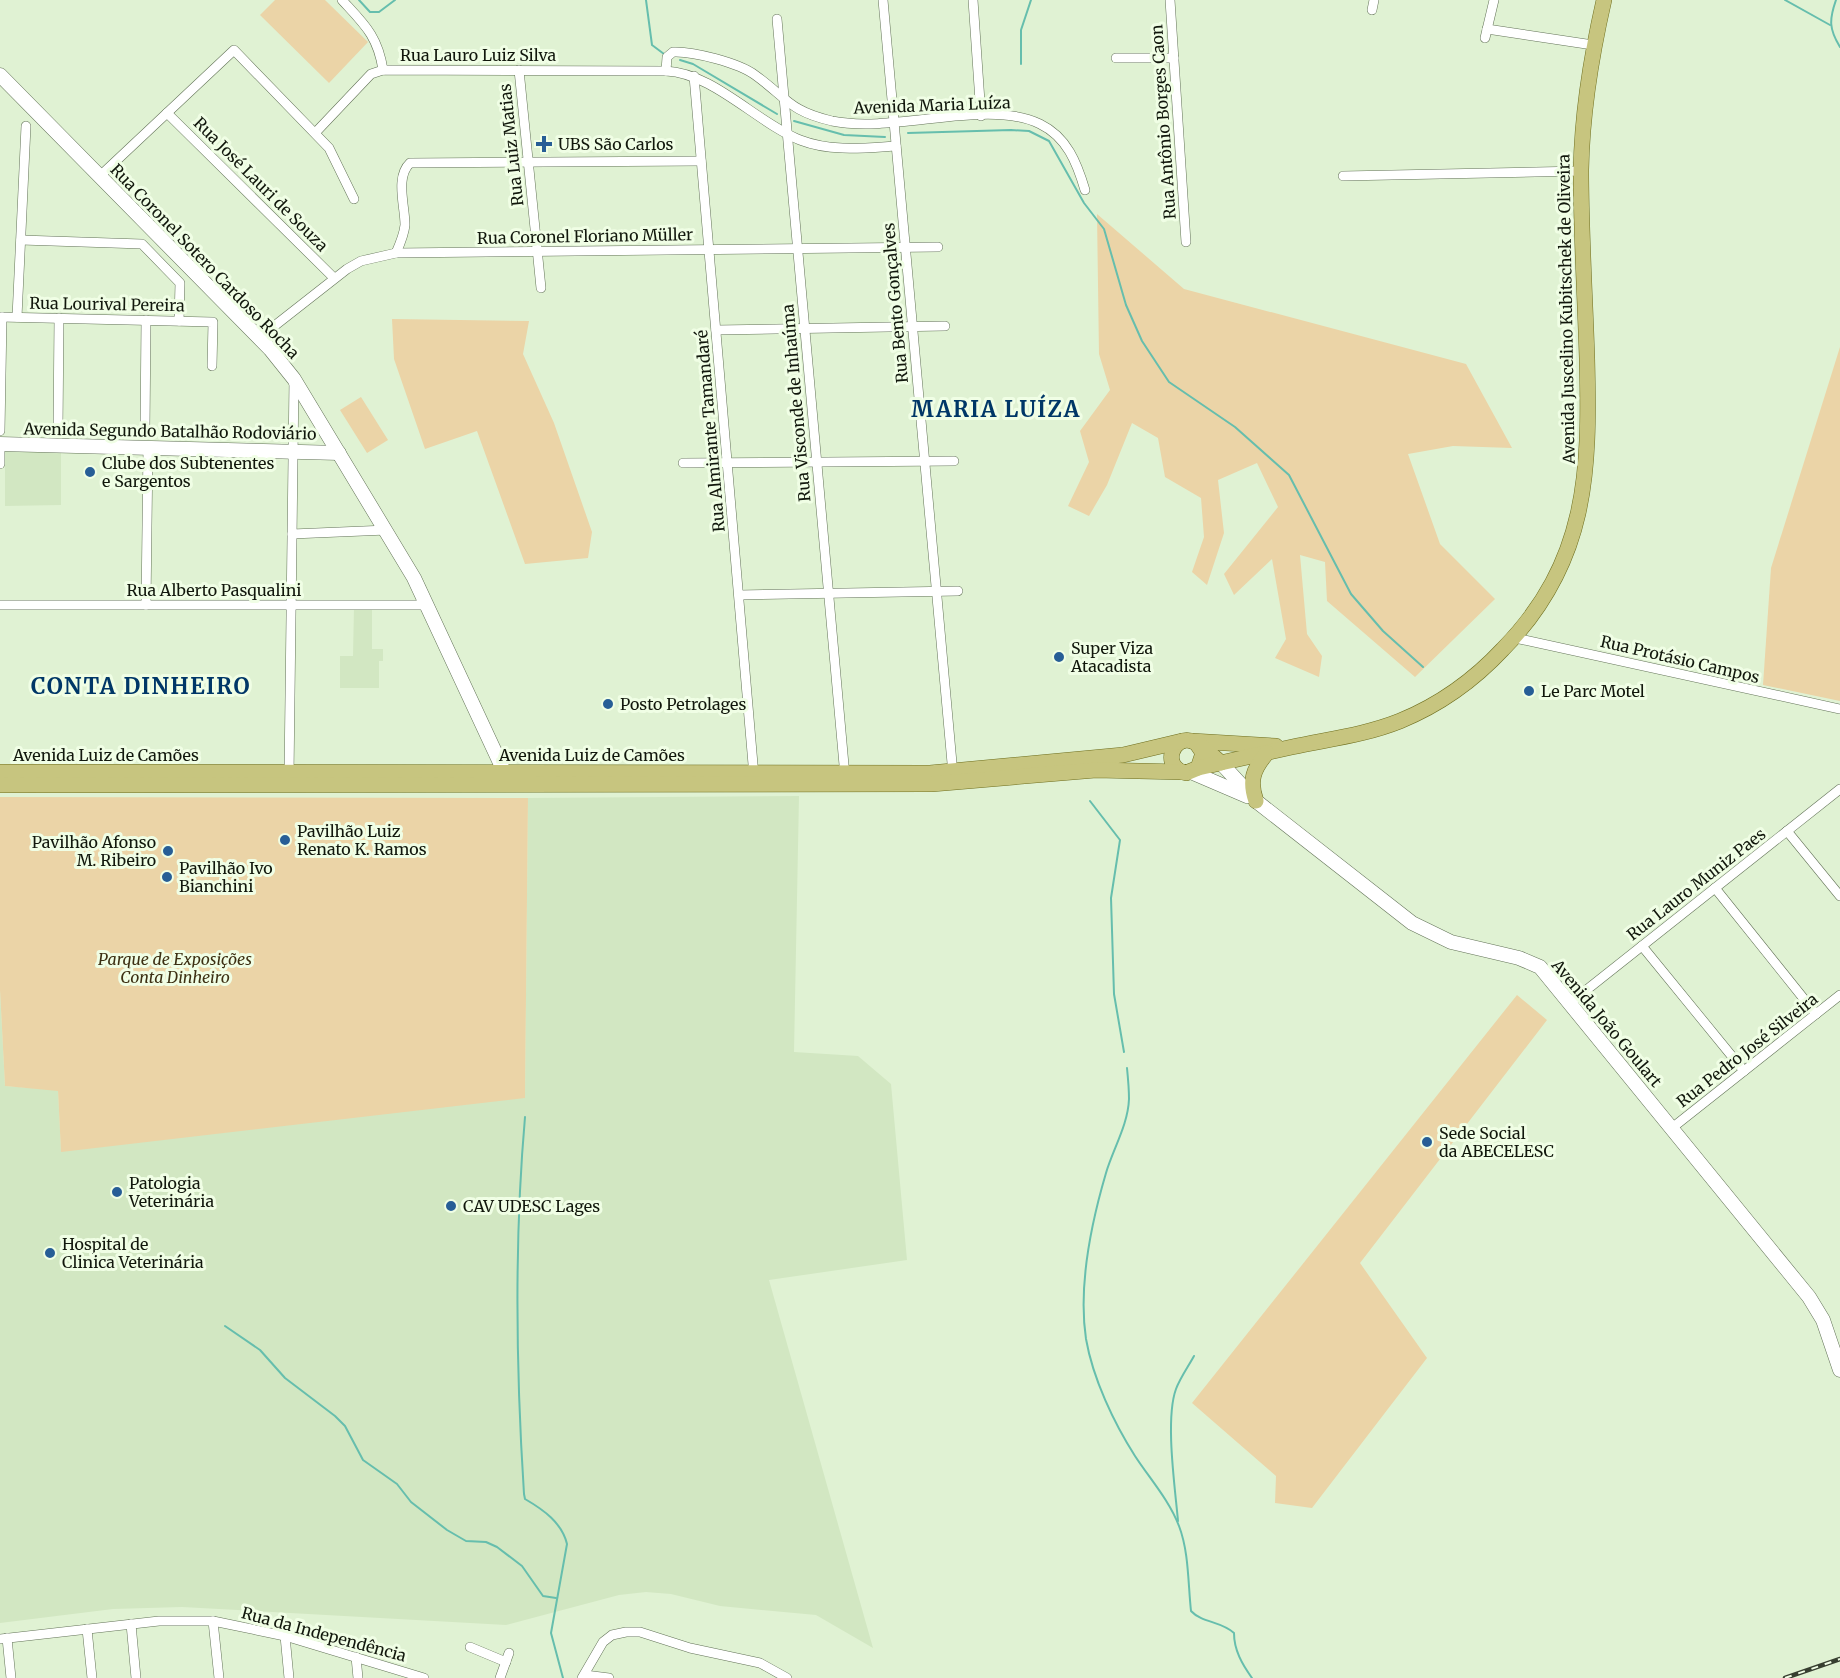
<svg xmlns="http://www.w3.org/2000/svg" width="1840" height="1678" font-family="Merriweather,serif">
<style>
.built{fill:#d2e7c2}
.green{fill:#ebd4a7}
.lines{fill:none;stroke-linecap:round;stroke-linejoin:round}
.stream{stroke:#66bead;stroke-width:2}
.street-casing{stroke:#637358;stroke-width:10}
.secondary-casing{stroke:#637358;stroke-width:15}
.primary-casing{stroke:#6f6f1f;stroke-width:16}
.street{stroke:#fff;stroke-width:9}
.secondary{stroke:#fff;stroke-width:14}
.primary{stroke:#c7c57f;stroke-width:15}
.rail-casing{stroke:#373f30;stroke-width:4.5}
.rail{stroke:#f0fee5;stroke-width:2;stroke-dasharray:7;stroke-linecap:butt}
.poi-dot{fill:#275e96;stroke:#f0fee5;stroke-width:2}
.labels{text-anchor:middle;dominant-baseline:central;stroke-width:6;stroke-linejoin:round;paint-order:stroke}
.street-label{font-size:16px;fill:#11170c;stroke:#f0fee5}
.poi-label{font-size:16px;fill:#11170c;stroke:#f0fee5;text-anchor:start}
.park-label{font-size:16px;font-style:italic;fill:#3c2f12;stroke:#f0fee5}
.district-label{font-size:22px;font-weight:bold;letter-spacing:1.5px;fill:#003767;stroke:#f0fee5}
</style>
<rect width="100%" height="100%" fill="#e0f2d3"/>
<g class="built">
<polygon points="5,448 61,449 61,505 5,506"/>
<polygon points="354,607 372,607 372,649 383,649 383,661 379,661 379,688 340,688 340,656 353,656"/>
<polygon points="799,796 794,1052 858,1056 891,1084 907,1260 769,1280 873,1648 816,1615 720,1606 671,1594 646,1592 619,1595 506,1625 182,1607 113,1609 0,1623 0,990 5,1086 58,1090 61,1151 525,1097 528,798"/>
</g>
<g class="green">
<polygon points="275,0 325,0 368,42 329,83 260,15"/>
<polygon points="1097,214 1184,289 1466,364 1512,448 1453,446 1408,454 1440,544 1495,599 1415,677 1327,601 1325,562 1300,555 1307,634 1322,656 1319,677 1275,658 1286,639 1272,559 1234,595 1224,574 1278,507 1257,463 1218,480 1224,533 1207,585 1192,572 1204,537 1201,498 1165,477 1158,438 1132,423 1107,485 1089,516 1068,506 1089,462 1080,431 1110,390 1099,354"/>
<polygon points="392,319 529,321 523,354 554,423 592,532 588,558 525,564 477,431 425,449 394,359"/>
<polygon points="1840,347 1840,701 1763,685 1771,568"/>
<polygon points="361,397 388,440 367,453 340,410"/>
<polygon points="0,797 528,798 525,1098 61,1152 58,1091 5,1086 0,990"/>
<polygon points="1517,995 1547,1020 1360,1263 1427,1358 1312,1508 1275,1503 1276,1476 1192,1403"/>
</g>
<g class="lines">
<g class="stream">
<polyline points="359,0 370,12 379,12 395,0"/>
<polyline points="646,0 652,45 664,54"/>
<polyline points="1785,0 1830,25"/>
<path d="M 1836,0 C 1829,20 1829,29 1840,47"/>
<polyline points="680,60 693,64 777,114"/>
<polyline points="1021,64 1021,30 1031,0"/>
<polyline points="794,121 844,135 885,137"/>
<polyline points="908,133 1011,130 1029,131 1049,141 1084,203 1104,229 1126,305 1142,341 1169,382 1235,427 1289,475 1351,594 1383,631 1423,667"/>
<polyline points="1090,801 1120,840 1111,898 1114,994 1124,1052"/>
<path d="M 1127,1068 C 1128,1078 1129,1089 1129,1099 C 1128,1125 1113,1149 1106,1173 C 1091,1224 1078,1286 1086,1339 C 1093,1379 1114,1423 1135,1456 C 1150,1479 1169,1500 1179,1526 C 1189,1552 1188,1584 1191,1611 C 1202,1623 1221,1621 1234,1633 C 1234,1650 1242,1664 1252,1678"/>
<path d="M 525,1117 C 514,1242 516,1370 524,1494 L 525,1499 C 544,1510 562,1523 567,1544 L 551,1633 L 563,1678"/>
<polyline points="225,1326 260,1350 285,1378 335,1416 345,1426 363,1460 397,1484 411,1502 447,1530 466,1541 486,1542 497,1547 522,1566 543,1596 556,1598"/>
<path d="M 1178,1521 C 1175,1487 1165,1419 1176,1389 C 1180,1378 1188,1367 1194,1356"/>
</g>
<defs>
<g id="street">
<path d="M 342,0 C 364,24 378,36 383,70"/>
<polyline points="883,0 953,774"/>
<polyline points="973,0 981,116"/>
<polyline points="1170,0 1186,242"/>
<polyline points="1372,10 1374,0"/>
<polyline points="777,19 845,776"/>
<polyline points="1487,29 1593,45"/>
<polyline points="1485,38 1494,0"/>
<polyline points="1116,58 1174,58"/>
<polyline points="519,70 541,288"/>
<path d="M 666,71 L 667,57 L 673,52 C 693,51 739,63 755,75 C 787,98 789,111 832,121 C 895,134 987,98 1040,124 C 1067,137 1077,163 1085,190"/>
<polyline points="694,76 754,776"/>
<polyline points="167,113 333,277"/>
<path d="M 316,132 L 371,74 L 383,70 L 666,71 C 713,73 756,122 800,140 C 831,152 864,148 896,146"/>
<polyline points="100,176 234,50 329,148 354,199"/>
<polyline points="1343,176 1581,171"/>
<polyline points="21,240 142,244 180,283 179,321"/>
<path d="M 396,253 C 400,244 404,235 405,225 C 405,206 395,177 410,163 L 701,161"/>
<polyline points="0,317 213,322 212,366"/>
<polyline points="17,317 26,126"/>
<polyline points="716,330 945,326"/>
<polyline points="259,338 347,269 361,261 396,253 938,247"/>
<polyline points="58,430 59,318"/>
<polyline points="145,430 146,320"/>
<polyline points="0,431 2,317"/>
<polyline points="683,463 954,461"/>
<polyline points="0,464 0,444"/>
<polyline points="292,534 387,530"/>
<polyline points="739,595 958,591"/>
<polyline points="0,605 428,605"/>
<polyline points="146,605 148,447"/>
<polyline points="1515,638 1840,709"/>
<polyline points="289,776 294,379"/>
<polyline points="1787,831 1840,896"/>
<polyline points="1715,888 1816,1014"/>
<polyline points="1642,946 1744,1071"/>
<polyline points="1570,1003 1840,789"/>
<polyline points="1672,1128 1840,995"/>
<polyline points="213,1621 219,1678"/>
<polyline points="131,1624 136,1678"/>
<polyline points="87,1629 92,1678"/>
<polyline points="285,1636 289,1678"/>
<polyline points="7,1638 11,1678"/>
<polyline points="0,1639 159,1621 213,1621 285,1636 424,1678"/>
<polyline points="470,1647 506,1662"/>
<polyline points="356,1657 358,1678"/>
<polyline points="585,1675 609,1678"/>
<polyline points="500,1678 509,1653"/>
<polyline points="582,1678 603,1642 612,1635 626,1632 640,1632 690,1648 760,1663 787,1678"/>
</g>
<g id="secondary">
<polyline points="0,75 270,349 294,379 414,578 509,782"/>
<polyline points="0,444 339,453"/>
<polyline points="1221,763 1256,801 1412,923 1451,942 1519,958 1540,967 1809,1297 1823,1320 1840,1370"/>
<polyline points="1191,772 1247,796"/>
</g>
<g id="primary">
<polyline points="1192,741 1276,746"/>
<path d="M 1197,744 L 1203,753 L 1198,768 L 1186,773 C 1160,768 1173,732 1194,742 C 1204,747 1213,756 1221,763"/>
<path d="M 1198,768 C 1230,761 1261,754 1292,747 C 1329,739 1365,735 1400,721 C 1439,705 1475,679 1503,649 C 1588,562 1590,472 1587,358 C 1585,295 1581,233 1581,170 C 1582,112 1591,57 1604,0"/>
<polyline points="0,772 930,773 1123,755 1182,741"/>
<polyline points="0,785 932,784 1096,770 1182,772"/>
<path d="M 1256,801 C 1249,781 1253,769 1267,753"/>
</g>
</defs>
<use href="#street" class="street-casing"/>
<use href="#secondary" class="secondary-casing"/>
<use href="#primary" class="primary-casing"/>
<use href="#street" class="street"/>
<use href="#secondary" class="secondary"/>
<use href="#primary" class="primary"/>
<defs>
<polyline id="rail" points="1785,1678 1840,1659"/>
</defs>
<use href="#rail" class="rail-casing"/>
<use href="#rail" class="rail"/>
</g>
<g class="poi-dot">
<path d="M541 135h6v6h6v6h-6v6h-6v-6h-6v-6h6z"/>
<circle cx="90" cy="472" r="6"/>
<circle cx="1059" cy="657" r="6"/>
<circle cx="1529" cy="691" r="6"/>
<circle cx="608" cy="704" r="6"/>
<circle cx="285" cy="840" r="6"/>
<circle cx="168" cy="851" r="6"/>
<circle cx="167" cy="877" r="6"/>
<circle cx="1427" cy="1142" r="6"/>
<circle cx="117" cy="1192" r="6"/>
<circle cx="451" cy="1206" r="6"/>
<circle cx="50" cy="1253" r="6"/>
</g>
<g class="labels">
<g class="street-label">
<text x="478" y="55">Rua Lauro Luiz Silva</text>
<text transform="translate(932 105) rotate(-2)">Avenida Maria Luíza</text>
<text transform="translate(1163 122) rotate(-94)">Rua Antônio Borges Caon</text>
<text transform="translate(511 145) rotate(-96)">Rua Luiz Matias</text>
<text transform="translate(261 184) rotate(45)">Rua José Lauri de Souza</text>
<text transform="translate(585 236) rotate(-1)">Rua Coronel Floriano Müller</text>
<text transform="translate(205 261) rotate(46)">Rua Coronel Sotero Cardoso Rocha</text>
<text transform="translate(895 303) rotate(-95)">Rua Bento Gonçalves</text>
<text transform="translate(107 304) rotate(1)">Rua Lourival Pereira</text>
<text transform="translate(1566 309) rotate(-91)">Avenida Juscelino Kubitschek de Oliveira</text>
<text transform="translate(796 403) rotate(-95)">Rua Visconde de Inhaúma</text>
<text transform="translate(170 431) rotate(1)">Avenida Segundo Batalhão Rodoviário</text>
<text transform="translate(710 431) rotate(-95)">Rua Almirante Tamandaré</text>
<text x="214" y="590">Rua Alberto Pasqualini</text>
<text transform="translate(1680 659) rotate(13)">Rua Protásio Campos</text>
<text x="106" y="755">Avenida Luiz de Camões</text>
<text x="592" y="755">Avenida Luiz de Camões</text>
<text transform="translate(1696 884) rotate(-38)">Rua Lauro Muniz Paes</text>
<text transform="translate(1607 1023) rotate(50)">Avenida João Goulart</text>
<text transform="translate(1747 1050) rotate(-38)">Rua Pedro José Silveira</text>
<text transform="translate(324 1634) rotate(15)">Rua da Independência</text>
</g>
<g class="poi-label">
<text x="558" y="144">UBS São Carlos</text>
<text x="102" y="463">Clube dos Subtenentes<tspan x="102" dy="18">e Sargentos</tspan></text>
<text x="1071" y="648">Super Viza<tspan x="1071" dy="18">Atacadista</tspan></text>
<text x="1541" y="691">Le Parc Motel</text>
<text x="620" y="704">Posto Petrolages</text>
<text x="297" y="831">Pavilhão Luiz<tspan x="297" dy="18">Renato K. Ramos</tspan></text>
<text x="156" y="842" text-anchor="end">Pavilhão Afonso<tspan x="156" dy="18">M. Ribeiro</tspan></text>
<text x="179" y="868">Pavilhão Ivo<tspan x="179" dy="18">Bianchini</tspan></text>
<text x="1439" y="1133">Sede Social<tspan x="1439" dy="18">da ABECELESC</tspan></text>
<text x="129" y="1183">Patologia<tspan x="129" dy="18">Veterinária</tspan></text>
<text x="463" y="1206">CAV UDESC Lages</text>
<text x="62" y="1244">Hospital de<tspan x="62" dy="18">Clinica Veterinária</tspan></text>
</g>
<g class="park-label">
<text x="175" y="959">Parque de Exposições<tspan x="175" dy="18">Conta Dinheiro</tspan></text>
</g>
<g class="district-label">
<text x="996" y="409">MARIA LUÍZA</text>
<text x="141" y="686">CONTA DINHEIRO</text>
</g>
</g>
</svg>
